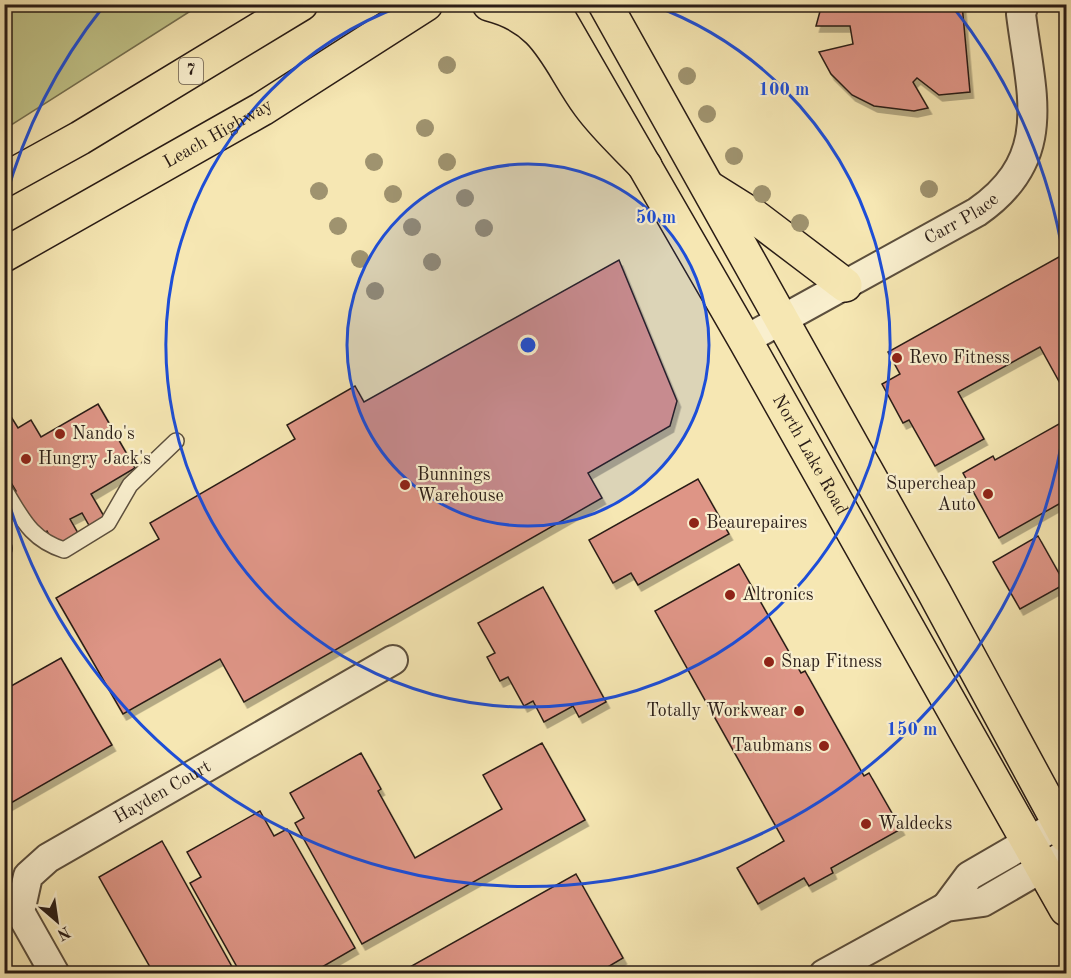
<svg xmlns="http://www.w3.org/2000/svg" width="1071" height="978" font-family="'Old Standard TT',serif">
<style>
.green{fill:#c1c489;stroke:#757050;stroke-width:1.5}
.building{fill:#de9586;stroke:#291c16;stroke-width:1.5;filter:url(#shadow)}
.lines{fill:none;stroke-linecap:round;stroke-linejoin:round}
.lane-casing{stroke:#5c4f3d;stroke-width:18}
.street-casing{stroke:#5c4f3d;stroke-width:32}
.primary-casing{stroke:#291c16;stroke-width:36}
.highway-casing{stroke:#291c16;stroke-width:36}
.lane{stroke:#f9efce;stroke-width:15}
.street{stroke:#f9efce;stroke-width:28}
.primary{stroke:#f6e7b3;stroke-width:33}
.highway{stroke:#f6e7b3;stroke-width:33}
.tree{fill:#9f936f}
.ring{fill:none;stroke:#1d4ed8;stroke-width:3}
.poi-dot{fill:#8f2418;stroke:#f9efce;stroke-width:2}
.labels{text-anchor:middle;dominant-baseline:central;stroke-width:4.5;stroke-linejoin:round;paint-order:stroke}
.shield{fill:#f9efce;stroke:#675b4d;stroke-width:1.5}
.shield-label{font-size:16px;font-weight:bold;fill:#291c16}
.street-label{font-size:18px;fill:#291c16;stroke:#f9efce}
.poi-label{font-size:18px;fill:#291c16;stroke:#f9efce;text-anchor:start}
.centre{fill:#1d4ed8;stroke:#f9efce;stroke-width:3}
.ring-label{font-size:18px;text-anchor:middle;font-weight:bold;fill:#1d4ed8;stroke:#f9efce;stroke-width:4.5;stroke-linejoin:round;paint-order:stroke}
</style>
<defs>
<filter id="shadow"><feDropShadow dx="3.5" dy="6" stdDeviation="0" flood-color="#0004"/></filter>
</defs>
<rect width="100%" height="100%" fill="#f6e7b3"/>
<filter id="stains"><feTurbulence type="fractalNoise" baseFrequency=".00333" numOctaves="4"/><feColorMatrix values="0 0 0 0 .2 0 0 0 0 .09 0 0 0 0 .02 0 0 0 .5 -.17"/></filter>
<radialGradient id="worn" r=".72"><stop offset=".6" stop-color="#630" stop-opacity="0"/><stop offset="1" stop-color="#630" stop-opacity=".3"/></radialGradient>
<polygon class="green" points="5,4 200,4 200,5 5,129"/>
<g class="building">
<polygon points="822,4 962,4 970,92 939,95 917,78 913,82 928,108 914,111 874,106 852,95 831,74 819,52 853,44 850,26 816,26"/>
<polygon points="1066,253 1066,394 1040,347 958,392 984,439 935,466 909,420 903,423 882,384 900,374 888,352"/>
<polygon points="619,260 677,401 670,426 588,473 602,498 244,702 220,659 123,714 56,598 159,539 150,523 295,439 287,425 355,386 364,402"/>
<polygon points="98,404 135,468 91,494 105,518 90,527 82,513 70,519 79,535 56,548 47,531 41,535 6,497 16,491 4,471 4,456 9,453 4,446 4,418 10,415 18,428 31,420 41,437"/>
<polygon points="1066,420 1066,500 999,538 963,473 993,456 995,460"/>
<polygon points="698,479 729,534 638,585 631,573 613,583 589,540"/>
<polygon points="1038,536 1065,584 1020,609 993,562"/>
<polygon points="739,564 801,673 805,671 864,776 869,773 901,829 831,868 833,873 809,886 804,878 758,904 737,868 784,841 655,611"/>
<polygon points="543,587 606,702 579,717 573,706 544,722 533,701 524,706 508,677 500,681 487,657 495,653 478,623"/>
<polygon points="61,658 112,745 4,807 4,690"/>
<polygon points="542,743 585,820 362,944 295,823 304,818 290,793 361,753 381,789 378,791 415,858 502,809 483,775"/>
<polygon points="260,811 274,836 287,829 355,948 310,974 241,974 190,883 201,877 187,852"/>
<polygon points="162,841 236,974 154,974 99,877"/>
<polygon points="576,874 623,958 596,974 411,974 408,968"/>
</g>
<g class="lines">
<defs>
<g id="lane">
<path d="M 4,489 C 22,518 30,539 64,550 L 108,523 L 130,485 L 176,441"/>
<polyline points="4,548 4,549"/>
</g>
<g id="street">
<path id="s1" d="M 745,340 L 977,212 C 1055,158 1031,95 1021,14 L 1024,4"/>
<polyline points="946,907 969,876 1066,820"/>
<path id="s2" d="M 55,974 L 20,912 L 28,876 L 48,858 L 393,660"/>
<polyline points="824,974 946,907 983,902 1066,854"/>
</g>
<g id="primary">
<path id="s3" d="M 551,4 L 745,340 L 1066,909"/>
<polyline points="605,4 934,592 1066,836"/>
<polyline points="711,189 754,216 845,285"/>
</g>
<g id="highway">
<path d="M 489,4 C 549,19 557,61 589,105 C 605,127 626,146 645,166"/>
<polyline points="4,180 80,138 301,4"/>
<path id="s4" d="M 4,255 L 262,109 L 426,4"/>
</g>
</defs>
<use href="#lane" class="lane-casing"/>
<use href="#street" class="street-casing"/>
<use href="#primary" class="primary-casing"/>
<use href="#highway" class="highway-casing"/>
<use href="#lane" class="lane"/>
<use href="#street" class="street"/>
<use href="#primary" class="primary"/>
<use href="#highway" class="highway"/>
</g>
<g class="tree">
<circle cx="447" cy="65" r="9"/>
<circle cx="687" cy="76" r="9"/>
<circle cx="707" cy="114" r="9"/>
<circle cx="425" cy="128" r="9"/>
<circle cx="734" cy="156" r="9"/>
<circle cx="374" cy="162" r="9"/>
<circle cx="447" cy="162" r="9"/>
<circle cx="929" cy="189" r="9"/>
<circle cx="319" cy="191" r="9"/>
<circle cx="393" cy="194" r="9"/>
<circle cx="762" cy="194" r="9"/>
<circle cx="465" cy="198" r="9"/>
<circle cx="800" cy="223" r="9"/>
<circle cx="338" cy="226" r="9"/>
<circle cx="412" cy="227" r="9"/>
<circle cx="484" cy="228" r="9"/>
<circle cx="360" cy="259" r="9"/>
<circle cx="432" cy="262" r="9"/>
<circle cx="375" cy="291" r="9"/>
</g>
<circle cx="528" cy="345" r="181" fill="#1d4ed8" fill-opacity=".12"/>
<g class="ring">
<circle cx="528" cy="345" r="181"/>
<path d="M652 5A362 362 0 1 1 404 5"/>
<path d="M1066 416A543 543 0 0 1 5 490M5 200A543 543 0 0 1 103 7M953 7A543 543 0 0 1 1066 274"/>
</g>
<g class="poi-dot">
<circle cx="897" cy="358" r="6"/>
<circle cx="60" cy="434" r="6"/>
<circle cx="26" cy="459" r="6"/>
<circle cx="405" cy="485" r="6"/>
<circle cx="988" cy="494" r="6"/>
<circle cx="694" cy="523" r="6"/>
<circle cx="730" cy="595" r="6"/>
<circle cx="769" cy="662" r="6"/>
<circle cx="799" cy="711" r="6"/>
<circle cx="824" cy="746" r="6"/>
<circle cx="866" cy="824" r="6"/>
</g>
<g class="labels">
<rect class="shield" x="179" y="58" width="24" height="26" rx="4.5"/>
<g class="shield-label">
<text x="191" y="71">7</text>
</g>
<g class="street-label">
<text stroke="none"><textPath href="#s4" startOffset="246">Leach Highway</textPath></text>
<text stroke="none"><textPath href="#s1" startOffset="248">Carr Place</textPath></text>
<text stroke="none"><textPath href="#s3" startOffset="520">North Lake Road</textPath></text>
<text stroke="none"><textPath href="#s2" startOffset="267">Hayden Court</textPath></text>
</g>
<g class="poi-label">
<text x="909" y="358">Revo Fitness</text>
<text x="72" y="434">Nando's</text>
<text x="38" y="459">Hungry Jack's</text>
<text x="417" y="475">Bunnings<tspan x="417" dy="21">Warehouse</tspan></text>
<text x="976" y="484" text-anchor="end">Supercheap<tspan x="976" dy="21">Auto</tspan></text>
<text x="706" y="523">Beaurepaires</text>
<text x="742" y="595">Altronics</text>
<text x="781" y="662">Snap Fitness</text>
<text x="787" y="711" text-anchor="end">Totally Workwear</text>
<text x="812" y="746" text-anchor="end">Taubmans</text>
<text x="878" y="824">Waldecks</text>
</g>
</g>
<circle cx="528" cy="345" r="9" class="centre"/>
<g class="ring-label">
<text x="784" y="95">100 m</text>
<text x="656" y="223">50 m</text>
<text x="912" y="735">150 m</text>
</g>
<rect width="1071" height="978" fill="none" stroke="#f6e7b3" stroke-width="24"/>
<rect x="6" y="6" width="1059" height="966" fill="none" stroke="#291c16" stroke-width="3"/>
<rect x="12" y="12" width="1047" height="954" fill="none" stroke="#291c16" stroke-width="1.5"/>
<g transform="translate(57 921) rotate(151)" stroke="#f9efce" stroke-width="4.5" paint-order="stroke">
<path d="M0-4.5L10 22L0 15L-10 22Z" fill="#291c16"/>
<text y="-9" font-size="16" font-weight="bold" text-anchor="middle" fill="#291c16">N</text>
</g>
<rect width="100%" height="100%" filter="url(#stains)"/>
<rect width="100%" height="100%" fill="url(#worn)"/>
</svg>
